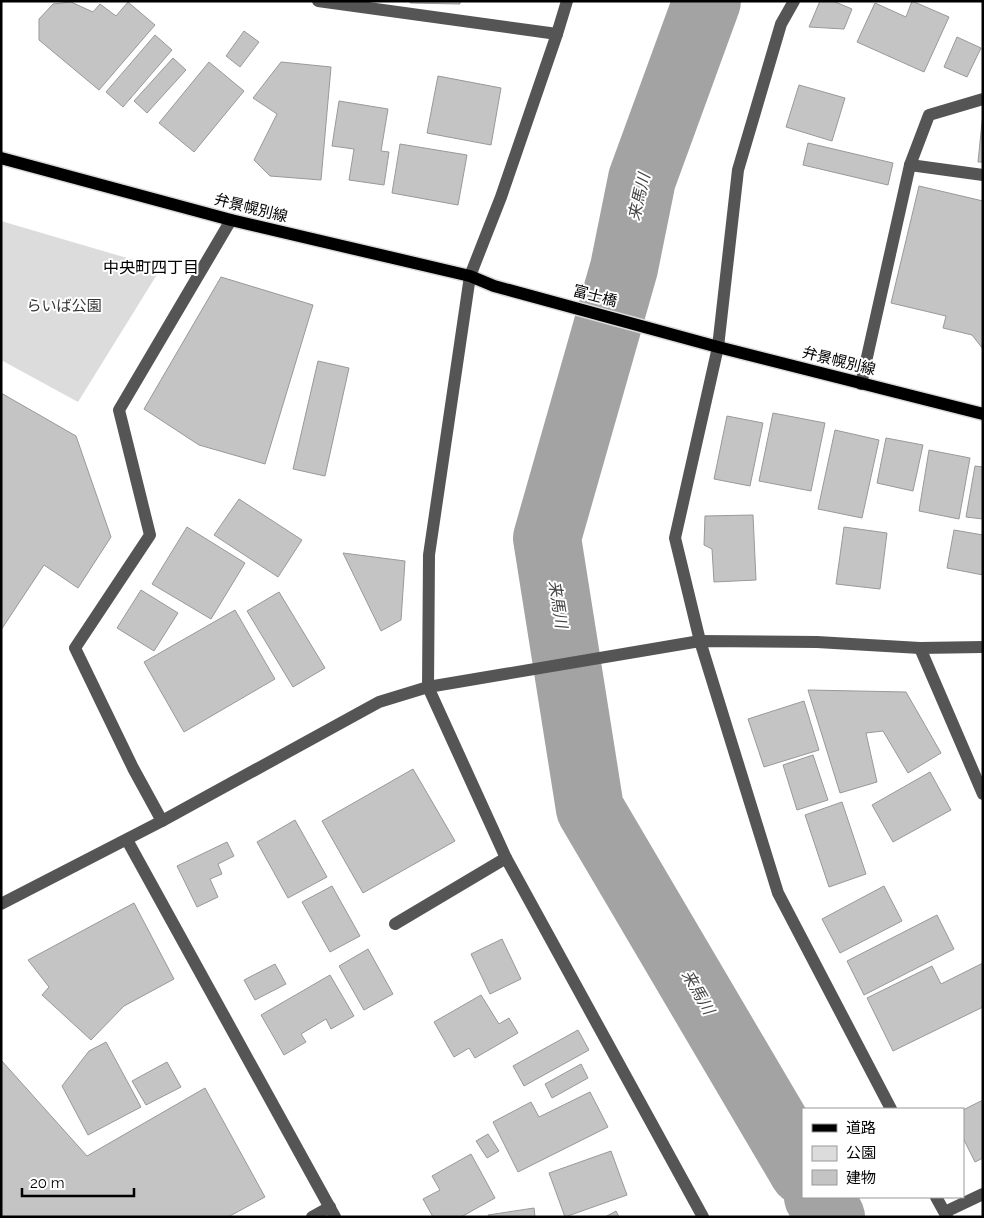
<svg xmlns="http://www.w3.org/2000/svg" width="984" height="1218" font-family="Raleway,'Noto Sans JP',sans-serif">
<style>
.green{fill:#dcdcdc}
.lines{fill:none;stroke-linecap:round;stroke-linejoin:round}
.river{stroke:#a3a3a3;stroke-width:68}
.building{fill:#c4c4c4;stroke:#999}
.major-casing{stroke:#dbdbdb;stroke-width:15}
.minor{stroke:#555;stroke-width:12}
.major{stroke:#000;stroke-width:12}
.labels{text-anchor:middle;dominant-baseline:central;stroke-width:4;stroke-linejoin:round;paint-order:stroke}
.street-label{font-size:15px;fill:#000;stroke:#fff}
.park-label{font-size:15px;fill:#333;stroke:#fff}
.water-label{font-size:16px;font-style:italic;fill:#444;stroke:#fff}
.neighbourhood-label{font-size:16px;fill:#000;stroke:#fff}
</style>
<rect width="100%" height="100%" fill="#fff"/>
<polygon class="green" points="1,221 161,268 78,402 1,360"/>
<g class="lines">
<g class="river">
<polyline points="707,1 642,179 624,268 547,538 590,809 803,1171"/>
<polyline points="818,1197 831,1217"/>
</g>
</g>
<g class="building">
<polygon points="410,1 460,1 460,4 410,3"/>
<polygon points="820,1 833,1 852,9 844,29 809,27"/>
<polygon points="912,1 949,17 924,72 857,42 875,3 906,17"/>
<polygon points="71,2 93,12 100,4 116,16 128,2 155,25 99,90 39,40 39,19 53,4"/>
<polygon points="244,31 259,42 240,67 226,56"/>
<polygon points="155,35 172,50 123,107 106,92"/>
<polygon points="957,37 981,48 967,77 944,67"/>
<polygon points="173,58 186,70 147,113 134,101"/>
<polygon points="209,62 244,91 194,152 159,123"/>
<polygon points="281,62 331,67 321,180 270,176 254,160 277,114 253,98"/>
<polygon points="438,76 501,88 491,145 427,133"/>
<polygon points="799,85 845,98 832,141 786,127"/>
<polygon points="339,101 388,109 381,151 389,152 384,185 349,180 354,149 332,146"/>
<polygon points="983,113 983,162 978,162"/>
<polygon points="808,143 893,163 888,185 803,165"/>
<polygon points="400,144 467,155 458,205 392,193"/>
<polygon points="919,186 983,201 983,349 972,335 943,328 946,316 891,303"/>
<polygon points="221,277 313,305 265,464 199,445 144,409"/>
<polygon points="318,361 349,368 325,476 293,469"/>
<polygon points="1,393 76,436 111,537 78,588 44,565 1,630"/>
<polygon points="773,413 825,423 811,491 759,481"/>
<polygon points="727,416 763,423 750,486 714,479"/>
<polygon points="835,430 879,440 862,518 818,509"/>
<polygon points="886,438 923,445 913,491 877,483"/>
<polygon points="929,450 970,458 959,519 919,511"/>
<polygon points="975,466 983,467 983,519 966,517"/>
<polygon points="239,499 302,540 278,577 214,535"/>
<polygon points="753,515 756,580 714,582 712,549 704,545 705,516"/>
<polygon points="187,527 245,563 211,619 152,584"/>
<polygon points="844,527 887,533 880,589 836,584"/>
<polygon points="954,530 983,535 983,575 947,568"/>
<polygon points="343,553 405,561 401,620 381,631"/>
<polygon points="141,590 178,613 154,651 117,628"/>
<polygon points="279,592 325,668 293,687 247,611"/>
<polygon points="235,610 275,679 184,732 144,662"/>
<polygon points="808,690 906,692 941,753 908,773 883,731 866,733 877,782 840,793"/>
<polygon points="804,701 819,750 764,767 748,719"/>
<polygon points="813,755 828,800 797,810 783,765"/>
<polygon points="413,769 455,841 363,893 322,821"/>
<polygon points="930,772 951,810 893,842 872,805"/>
<polygon points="842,802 866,874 829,887 805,815"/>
<polygon points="295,820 327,877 288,898 257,842"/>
<polygon points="227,842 234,856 218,864 222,874 210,879 218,897 197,907 177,866"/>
<polygon points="332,886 360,936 330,952 302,902"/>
<polygon points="884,886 902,921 840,953 822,919"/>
<polygon points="134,903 174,979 124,1006 91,1040 42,995 49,987 28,960"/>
<polygon points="937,915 954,949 864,995 847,961"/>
<polygon points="502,939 521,979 490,994 471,954"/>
<polygon points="368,949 393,994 364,1010 339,966"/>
<polygon points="983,963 983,1007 893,1051 867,998 932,966 941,984"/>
<polygon points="275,964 286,984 255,1000 244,980"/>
<polygon points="330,975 354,1016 331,1029 326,1019 301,1034 306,1042 284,1055 261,1015"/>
<polygon points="481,995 499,1024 509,1018 518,1033 475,1058 469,1048 454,1057 434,1022"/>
<polygon points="578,1030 589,1050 524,1086 513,1066"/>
<polygon points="106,1042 141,1107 88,1135 62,1086 89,1051"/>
<polygon points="1,1060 87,1156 205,1088 265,1197 228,1217 1,1217"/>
<polygon points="167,1062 181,1087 146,1105 132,1081"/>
<polygon points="581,1064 588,1078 552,1098 545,1084"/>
<polygon points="590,1092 608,1127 518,1172 493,1122 531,1102 539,1117"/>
<polygon points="983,1100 983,1158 975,1162 963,1138 963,1110"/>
<polygon points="488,1134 499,1151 487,1158 476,1141"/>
<polygon points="611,1151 627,1195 565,1217 549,1173"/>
<polygon points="471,1154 495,1198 461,1217 433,1217 423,1199 440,1190 432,1176"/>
<polygon points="534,1208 535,1217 489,1217 488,1215"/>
<polygon points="616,1211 619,1217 605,1217"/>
</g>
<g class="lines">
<defs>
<polyline id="major" points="1,158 231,220 470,276 494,286 718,347 983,414"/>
</defs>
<use href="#major" class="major-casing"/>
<g class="minor">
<polyline points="318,1 557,34"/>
<polyline points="567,1 557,34 501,197 470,276 429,555 428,687 506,858 703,1217"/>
<polyline points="794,1 781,24 738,170 718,347 675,538 700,641 778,893 891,1109"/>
<polyline points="910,165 983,175"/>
<polyline points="861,384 910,165 929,115 983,99"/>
<polyline points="920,648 983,794"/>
<polyline points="162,821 133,768 75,648 150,535 119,410 231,220"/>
<polyline points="127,840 335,1217"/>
<polyline points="1,904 162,821 379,702 428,687 700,641 817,642 920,648 983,647"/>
<polyline points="395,924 506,858"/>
<polyline points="936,1197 947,1217"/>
<polyline points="945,1212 983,1194"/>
<polyline points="312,1217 330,1207"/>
</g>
<use href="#major" class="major"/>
</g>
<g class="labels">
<g class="street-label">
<text transform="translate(251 208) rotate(14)">弁景幌別線</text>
<text transform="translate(595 296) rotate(15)">富士橋</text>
<text transform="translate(839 361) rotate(14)">弁景幌別線</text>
</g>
<g class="park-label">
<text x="64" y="306">らいば公園</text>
</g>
<g class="water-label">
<text transform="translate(639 197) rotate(-77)">来馬川</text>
<text transform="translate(558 604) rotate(81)">来馬川</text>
<text transform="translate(698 992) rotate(60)">来馬川</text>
</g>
<g class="neighbourhood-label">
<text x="151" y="267">中央町四丁目</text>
</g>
</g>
<rect width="984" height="1218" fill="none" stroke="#000000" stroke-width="5"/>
<rect x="802" y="1108" width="162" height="90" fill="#ffffff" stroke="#999999"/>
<rect x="812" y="1124" width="25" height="8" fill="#000000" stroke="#999999"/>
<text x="846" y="1133" font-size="15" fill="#000000">道路</text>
<rect x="812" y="1146" width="25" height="15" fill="#dcdcdc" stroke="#999999"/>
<text x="846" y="1158" font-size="15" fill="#000000">公園</text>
<rect x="812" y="1170" width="25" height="15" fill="#c4c4c4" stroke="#999999"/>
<text x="846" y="1183" font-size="15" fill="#000000">建物</text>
<path d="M22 1188v8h112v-8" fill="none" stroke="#000000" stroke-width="2.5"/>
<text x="30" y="1188" font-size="15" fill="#000000" stroke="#ffffff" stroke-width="4" paint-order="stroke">20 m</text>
</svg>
